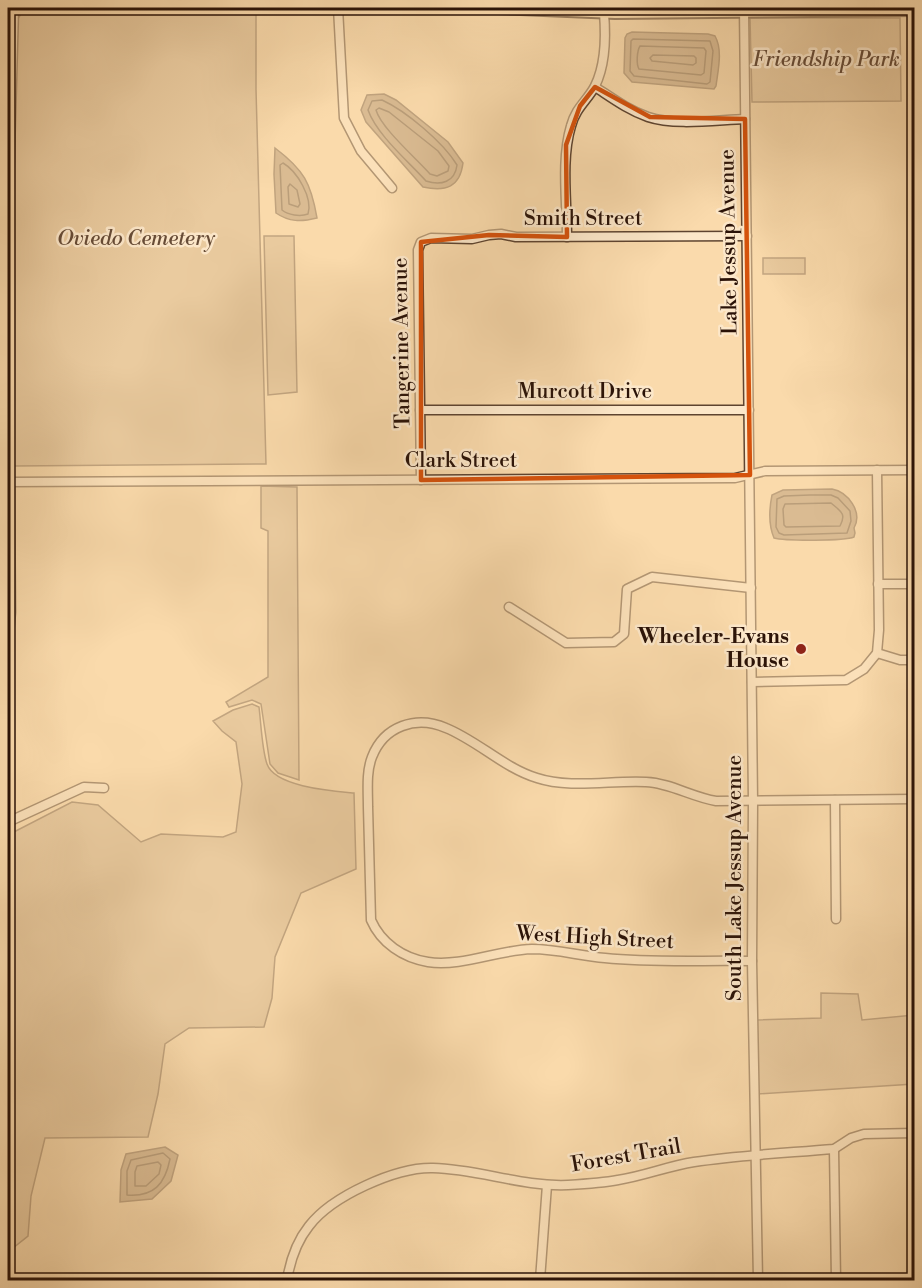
<svg xmlns="http://www.w3.org/2000/svg" width="922" height="1288" font-family="'Libre Bodoni',serif">
<style>
.green{fill:#d7b890;stroke:#80654c;stroke-width:1.5}
.water{fill:#b39674;stroke:#7c6148;stroke-width:1.5}
.lines{fill:none;stroke-linecap:round;stroke-linejoin:round}
.shore{stroke:#6e543e;stroke-width:1.5}
.minor-casing{stroke:#5e4430;stroke-width:11}
.major-casing{stroke:#2a1207;stroke-width:14}
.minor{stroke:#fce7c9;stroke-width:8}
.major{stroke:#fadaac;stroke-width:10}
.marked{fill:none;stroke:#d5520c;stroke-width:4.5;stroke-linejoin:round}
.poi-dot{fill:#8f2418;stroke:#fce7c9;stroke-width:2}
.labels{text-anchor:middle;dominant-baseline:central;stroke-width:5;stroke-linejoin:round;paint-order:stroke}
.park-label{font-size:21px;font-style:italic;fill:#674c37;stroke:#fce7c9}
.street-label{font-size:21px;fill:#2a1207;stroke:#fce7c9}
.poi-label{font-size:21px;font-weight:bold;fill:#2a1207;stroke:#fce7c9;text-anchor:end}
</style>
<rect width="100%" height="100%" fill="#fadaac"/>
<filter id="stains"><feTurbulence type="fractalNoise" baseFrequency=".00333" numOctaves="4"/><feColorMatrix values="0 0 0 0 .2 0 0 0 0 .09 0 0 0 0 .02 0 0 0 .5 -.17"/></filter>
<radialGradient id="worn" r=".72"><stop offset=".6" stop-color="#630" stop-opacity="0"/><stop offset="1" stop-color="#630" stop-opacity=".3"/></radialGradient>
<g class="green">
<polygon points="31,8 256,9 256,89 266,464 14,466 12,237 17,20 23,11"/>
<polygon points="750,18 900,18 901,101 752,102"/>
<polygon points="264,236 294,236 297,392 268,395"/>
<rect x="763" y="258" width="42" height="16"/>
<polygon points="261,486 297,487 299,780 278,773 270,764 261,704 252,700 229,707 226,702 268,677 268,531 261,528"/>
<path d="M 252,704 L 259,707 C 261,723 262,750 267,764 C 275,787 333,791 354,793 L 356,869 L 301,893 L 275,957 L 272,998 L 264,1027 L 189,1028 L 165,1044 L 158,1094 L 148,1137 L 45,1138 L 31,1196 L 28,1236 L 8,1252 L 8,835 L 72,802 L 98,805 L 141,842 L 161,834 L 223,837 L 236,832 L 242,784 L 236,742 L 222,731 L 213,721 L 233,710 Z"/>
<polygon points="821,993 858,994 862,1020 914,1015 914,1084 758,1094 757,1020 821,1018"/>
</g>
<g class="water">
<path d="M 632,32 L 708,34 L 715,36 C 723,50 718,70 716,86 L 714,89 L 632,82 L 624,73 L 625,38 L 627,34 Z"/>
<path d="M 384,94 L 396,100 L 448,142 L 463,163 C 460,187 446,192 423,187 L 366,122 L 361,110 L 367,95 Z"/>
<path d="M 275,148 C 304,170 311,183 317,218 C 301,222 289,222 276,213 L 274,174 Z"/>
<path d="M 832,489 C 848,492 863,512 854,528 L 855,533 L 854,537 C 845,541 785,541 774,538 C 768,524 769,510 772,495 L 783,490 Z"/>
<polygon points="165,1147 178,1155 171,1181 152,1199 120,1202 121,1170 126,1154"/>
</g>
<g class="lines">
<g class="shore">
<polygon points="633,39 710,41 713,51 710,82 707,84 634,76 630,71 631,41"/>
<path d="M 640,46 L 704,48 L 706,51 L 704,73 L 701,75 L 639,69 C 636,64 637,51 640,46 Z"/>
<polygon points="653,55 694,56 696,58 696,63 693,65 652,61 650,58"/>
<path d="M 382,100 C 406,111 443,142 457,165 C 455,182 441,186 426,181 C 408,161 377,135 368,110 L 372,101 Z"/>
<path d="M 379,108 L 389,112 L 438,151 L 449,166 L 448,171 L 437,176 L 430,174 C 417,159 381,128 376,110 Z"/>
<path d="M 283,163 C 297,171 313,198 308,214 C 300,217 288,215 282,210 L 280,165 Z"/>
<polygon points="290,184 297,190 300,204 298,207 289,204 288,187"/>
<polygon points="810,495 831,495 838,498 850,511 851,521 847,533 784,535 779,533 776,527 777,499 784,496"/>
<path d="M 831,503 C 840,511 847,513 840,526 L 786,527 L 784,525 L 783,509 L 785,504 Z"/>
<path d="M 163,1153 L 170,1159 C 165,1184 154,1197 127,1195 L 127,1171 L 131,1160 Z"/>
<polygon points="158,1162 161,1165 159,1174 146,1186 135,1186 135,1172 137,1166"/>
</g>
<defs>
<g id="minor">
<polyline points="338,8 344,118 361,151 392,188"/>
<polyline points="744,8 753,802 752,961 758,1280"/>
<path d="M 595,87 C 612,98 628,110 648,117 C 675,126 716,120 745,119"/>
<polyline points="8,223 14,8"/>
<path d="M 567,237 C 567,202 561,159 571,126 C 576,107 588,100 595,86 C 606,64 606,37 604,13"/>
<polyline points="8,298 11,612 8,644"/>
<polyline points="420,410 749,410"/>
<polyline points="421,480 418,250 421,242 431,238 472,239 489,235 501,234 516,237 747,236"/>
<polyline points="8,482 735,478 765,471 914,470"/>
<polyline points="878,584 914,584"/>
<polyline points="509,607 566,643 614,642 624,634 627,589 652,577 751,588"/>
<polyline points="877,653 900,660 914,660"/>
<polyline points="752,682 846,680 864,669 877,653 879,630 877,470"/>
<polyline points="835,800 836,919"/>
<polyline points="8,822 84,787 104,788"/>
<path d="M 752,961 C 703,960 653,963 605,958 C 580,956 557,949 532,949 C 498,950 462,967 428,962 C 403,958 381,943 371,920 C 370,883 369,845 368,807 C 368,791 366,772 372,757 C 384,726 416,715 446,728 C 478,741 504,768 537,778 C 570,789 612,780 646,782 C 670,783 692,797 716,801 L 914,799"/>
<polyline points="834,1149 836,1280"/>
<path d="M 287,1280 C 290,1262 297,1241 309,1226 C 332,1196 396,1167 433,1168 C 479,1169 522,1187 568,1185 C 585,1184 602,1183 618,1180 C 644,1176 668,1166 694,1162 C 740,1155 787,1153 834,1149 L 851,1138 L 864,1134 L 914,1133"/>
<polyline points="540,1280 547,1185"/>
</g>
<polyline id="major" points="498,8 615,13 914,10"/>
</defs>
<use href="#minor" class="minor-casing"/>
<use href="#major" class="major-casing"/>
<use href="#minor" class="minor"/>
<use href="#major" class="major"/>
</g>
<path d="M0 0H922V1288H0ZM 595,87 L 650,117 L 745,119 L 750,475 L 421,480 L 421,242 L 489,235 L 567,237 L 566,145 L 580,106 Z" fill="#fadaac" fill-opacity=".55" fill-rule="evenodd"/>
<path class="marked" d="M 595,87 L 650,117 L 745,119 L 750,475 L 421,480 L 421,242 L 489,235 L 567,237 L 566,145 L 580,106 Z"/>
<circle class="poi-dot" cx="801" cy="649" r="6"/>
<g class="labels">
<g class="park-label">
<text x="826" y="60">Friendship Park</text>
<text x="136" y="239">Oviedo Cemetery</text>
</g>
<g class="street-label">
<text x="583" y="219">Smith Street</text>
<text transform="translate(729 242) rotate(-91)">Lake Jessup Avenue</text>
<text transform="translate(402 343) rotate(-91)">Tangerine Avenue</text>
<text x="585" y="392">Murcott Drive</text>
<text x="461" y="461">Clark Street</text>
<text transform="translate(735 878) rotate(-90)">South Lake Jessup Avenue</text>
<text transform="translate(595 938) rotate(3)">West High Street</text>
<text transform="translate(626 1156) rotate(-10)">Forest Trail</text>
</g>
<g class="poi-label">
<text x="789" y="637">Wheeler-Evans<tspan x="789" dy="24">House</tspan></text>
</g>
</g>
<rect width="922" height="1288" fill="none" stroke="#fadaac" stroke-width="30"/>
<rect x="9" y="9" width="904" height="1270" fill="none" stroke="#2a1207" stroke-width="3"/>
<rect x="15" y="15" width="892" height="1258" fill="none" stroke="#2a1207" stroke-width="1.5"/>
<rect width="100%" height="100%" filter="url(#stains)"/>
<rect width="100%" height="100%" fill="url(#worn)"/>
</svg>
